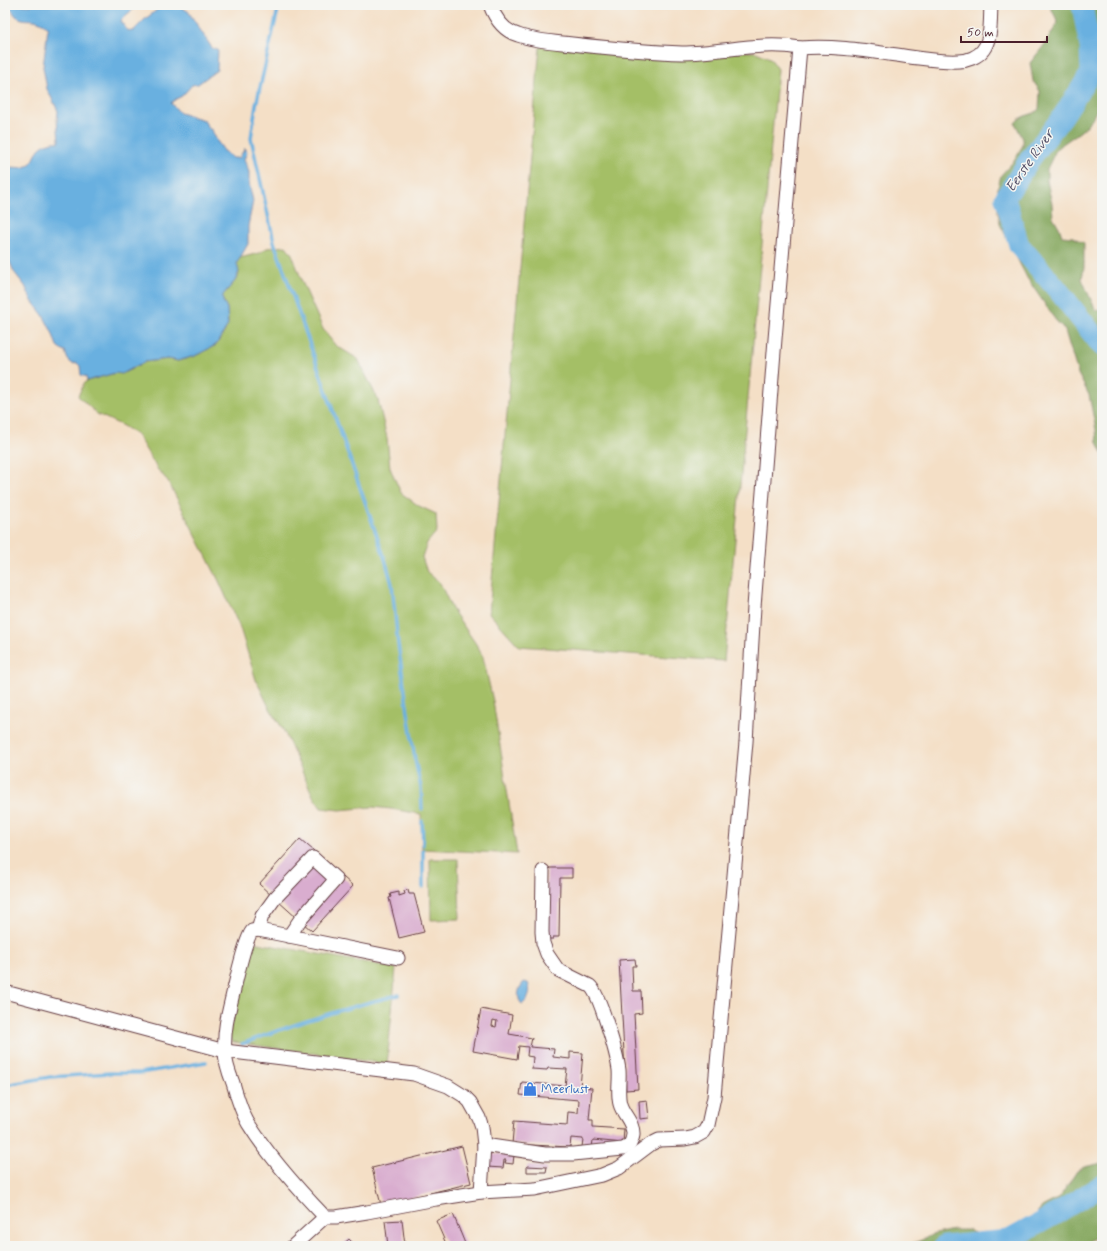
<svg xmlns="http://www.w3.org/2000/svg" width="1107" height="1251" font-family="Mynerve,sans-serif">
<style>
.green{fill:#a4bf66;stroke:#776f48}
.forest{fill:#83a65b;stroke:#666243}
.water{fill:#69b0e0;stroke:#5a6886}
.lines{fill:none;stroke-linecap:round;stroke-linejoin:round}
.stream{stroke:#69b0e0;stroke-width:3.5}
.river{stroke:#69b0e0;stroke-width:21}
.building{fill:#d9adcf;fill-rule:evenodd}
.minor-casing{stroke:#643c42;stroke-width:15}
.minor{stroke:#fff;stroke-width:13}
.labels{text-anchor:middle;dominant-baseline:central;stroke-width:3;stroke-linejoin:round;paint-order:stroke}
.shop-label{font-size:13px;fill:#366cbe;stroke:#f6f6f2;text-anchor:start}
.water-label{font-size:14px;font-style:italic;fill:#55526a;stroke:#f6f6f2}
</style>
<rect width="100%" height="100%" fill="#f6f6f2"/>
<filter id="ink" filterUnits="userSpaceOnUse"><feTurbulence type="fractalNoise" baseFrequency=".025" numOctaves="2"/><feDisplacementMap in="SourceGraphic" scale="8" xChannelSelector="R" yChannelSelector="G"/><feConvolveMatrix kernelMatrix="1 2 1 2 8 2 1 2 1" color-interpolation-filters="sRGB"/></filter>
<filter id="wash" filterUnits="userSpaceOnUse"><feTurbulence type="fractalNoise" baseFrequency=".012" numOctaves="4" result="noise"/><feDisplacementMap in="SourceGraphic" scale="16" xChannelSelector="R" yChannelSelector="G"/><feGaussianBlur stdDeviation="0.9" result="paint"/><feColorMatrix in="noise" values="0 0 0 0 0 0 0 0 0 0 0 0 0 0 0 0 0 1.4 0 .05"/><feComposite in="paint" operator="in"/></filter>
<g filter="url(#wash)">
<rect width="100%" height="100%" fill="#f4dfc6"/>
<g class="green">
<polygon points="540,46 756,52 770,58 778,69 724,661 519,646 489,613"/>
<polygon points="286,246 292,254 303,284 323,329 335,345 358,359 378,400 387,438 390,468 401,493 419,506 436,514 437,531 427,543 422,557 427,572 440,583 452,609 476,644 483,657 493,701 517,854 422,849 421,814 391,809 372,807 340,810 321,808 313,796 284,731 269,707 256,680 240,628 218,579 168,481 158,470 137,435 123,426 97,414 78,396 84,383 87,381 115,373 130,370 144,362 168,359 178,361 195,356 216,345 225,331 228,322 227,308 222,298 223,295 235,281 239,273 236,263 240,258 259,253 267,248"/>
<polygon points="430,859 458,859 460,919 431,920"/>
<polygon points="252,942 396,968 387,1064 233,1042 228,1037"/>
</g>
<g class="forest">
<path d="M 1049,5 L 1102,5 L 1102,104 L 1098,107 L 1093,117 L 1086,127 L 1077,134 L 1057,148 L 1047,169 L 1047,181 L 1052,204 L 1053,217 L 1059,227 L 1062,236 L 1073,237 L 1084,243 L 1084,267 L 1082,279 L 1091,300 L 1096,310 L 1102,310 L 1102,454 L 1097,442 L 1096,430 L 1089,395 L 1078,374 L 1065,331 C 1062,325 1057,323 1054,318 C 1051,314 1052,312 1048,309 L 1027,278 L 1000,224 L 998,211 L 998,187 L 1001,175 L 1013,162 L 1023,145 L 1023,139 L 1015,123 C 1023,113 1032,117 1039,109 L 1040,91 L 1033,81 L 1030,63 L 1045,44 L 1057,24 L 1056,18 Z"/>
<polygon points="1102,1163 1102,1234 1080,1246 906,1246 924,1239 931,1235 953,1230 968,1230 981,1236 989,1237 996,1233 1003,1235 1016,1229 1034,1216 1042,1207 1055,1200 1061,1195 1077,1171 1084,1167"/>
</g>
<g class="water">
<path d="M 8,5 L 137,5 C 132,12 124,15 121,21 L 127,30 L 133,31 L 144,20 L 163,5 L 177,6 L 188,11 L 212,48 L 218,50 L 217,70 L 198,84 L 192,85 L 182,96 L 176,99 L 171,103 L 180,113 L 204,120 C 207,124 206,128 212,130 L 217,141 L 225,152 L 233,158 L 239,158 L 245,148 L 247,153 L 244,159 L 249,172 L 249,183 L 253,201 L 248,226 L 248,244 L 237,263 L 239,272 L 235,281 L 223,295 L 223,301 L 227,308 L 228,325 L 216,345 L 195,356 L 178,361 L 168,359 L 144,362 L 122,374 L 115,373 L 87,381 L 86,377 L 81,375 L 80,366 L 77,363 L 73,364 C 66,360 67,356 65,351 L 62,350 L 57,346 L 52,332 L 43,315 L 32,301 L 25,286 L 14,272 L 9,260 L 5,255 L 5,169 C 15,164 21,172 31,163 C 35,159 36,153 39,149 C 44,144 52,141 59,142 L 59,140 L 57,120 L 58,111 L 47,89 L 43,67 L 48,28 C 35,14 27,24 16,16 C 13,13 11,8 8,5 Z"/>
<path d="M 524,982 L 528,983 C 531,990 530,1000 522,1004 C 516,998 518,988 524,982 Z"/>
</g>
<g class="lines">
<g class="stream">
<polyline points="279,5 256,105 251,138 274,242 385,559 392,584 398,644 415,760 421,788 422,809"/>
<polyline points="422,821 423,845"/>
<polyline points="423,850 423,887"/>
<path d="M 242,1044 C 293,1024 344,1008 398,995"/>
<polyline points="5,1085 50,1077 110,1073 140,1073 206,1062"/>
</g>
<g class="river">
<polyline points="1082,5 1090,47 1091,73 1063,116 1030,159 1005,198 1019,245 1058,290 1102,346"/>
<polyline points="944,1246 1009,1240 1054,1215 1102,1185"/>
</g>
</g>
<g id="blocks">
<g class="building">
<polygon points="300,839 314,851 273,897 259,884"/>
<polygon points="316,866 328,877 328,885 298,919 278,901 308,867"/>
<polygon points="547,868 572,868 572,878 560,878 559,937 553,937 553,939 545,939"/>
<polygon points="343,877 353,886 312,931 302,922"/>
<polygon points="408,890 409,894 414,894 424,932 399,938 389,898 391,897 390,894 399,892 399,896 405,894 404,891"/>
<polygon points="635,959 636,966 632,966 633,991 641,991 642,1013 634,1014 638,1089 626,1090 619,960"/>
<path d="M 481,1009 L 512,1015 L 509,1034 L 532,1038 L 530,1047 L 554,1049 L 553,1057 L 570,1059 L 570,1052 L 583,1053 L 580,1087 L 592,1088 L 589,1120 L 593,1120 L 593,1127 L 624,1129 L 623,1143 L 593,1140 L 592,1148 L 582,1147 L 583,1139 L 571,1138 L 570,1147 L 512,1144 L 514,1121 L 567,1125 L 568,1112 L 578,1113 L 579,1100 L 520,1095 L 522,1082 L 565,1086 L 567,1069 L 548,1068 L 547,1070 L 532,1069 L 533,1057 L 527,1056 L 528,1047 L 519,1046 L 517,1059 L 473,1051 ZM 493,1020 L 497,1021 L 496,1027 L 492,1026 Z"/>
<polygon points="647,1100 649,1118 640,1119 639,1101"/>
<polygon points="462,1146 471,1183 381,1205 372,1168"/>
<polygon points="488,1153 514,1155 513,1164 505,1163 506,1160 504,1160 503,1168 487,1167"/>
<polygon points="527,1166 547,1167 546,1172 527,1172"/>
<polygon points="453,1214 466,1246 447,1246 436,1221"/>
<polygon points="402,1220 405,1246 388,1246 385,1221"/>
<polygon points="349,1239 356,1246 341,1246"/>
</g>
</g>
</g>
<g filter="url(#ink)">
<use href="#blocks" fill-opacity="0" stroke="#643c42" stroke-width="1"/>
<g class="lines">
<defs>
<g id="minor">
<path d="M 490,5 C 495,18 504,31 518,35 C 535,41 554,42 572,44 C 608,48 645,52 682,53 C 722,53 760,41 800,48"/>
<polyline points="258,930 262,916 275,898 313,858 336,879 300,920 289,936"/>
<polyline points="5,992 225,1051 414,1074 448,1086 464,1096 470,1102 479,1118 482,1127 484,1145 481,1192"/>
<path d="M 484,1145 L 545,1154 L 573,1154 L 623,1149 C 630,1146 632,1142 633,1135 C 634,1123 623,1115 620,1104 C 617,1093 620,1081 619,1070 C 617,1055 600,994 590,986 L 558,970 L 547,954 L 543,943 L 542,932 L 543,871"/>
<path d="M 325,1217 C 297,1188 269,1157 248,1123 C 241,1111 237,1097 233,1083 C 229,1073 225,1062 225,1051 C 223,1029 230,1007 235,985 C 238,973 245,940 252,931 L 258,930 L 274,933 L 398,958"/>
<path d="M 293,1246 L 325,1217 L 336,1217 L 367,1212 L 436,1199 L 481,1192 L 535,1189 L 602,1175 L 619,1168 L 651,1144 L 659,1140 L 685,1139 L 695,1137 L 704,1132 L 708,1125 L 714,1097 L 746,742 L 754,607 L 775,339 L 800,48 C 837,45 873,52 910,57 C 926,59 943,62 959,61 C 967,61 978,57 983,50 C 992,38 990,19 991,5"/>
</g>
</defs>
<use href="#minor" class="minor-casing"/>
<use href="#minor" class="minor"/>
</g>
</g>
<defs>
<symbol id="shop-bare" viewBox="-9 -9 18 18"><path d="M-5-2.5h2.3a2.7 3.5 0 0 1 5.4 0H5L5.5 6h-11ZM-1.5-2.5h3a1.5 2.3 0 0 0-3 0Z" fill="#3f7fe0" stroke="#f6f6f2" stroke-width="2.5" paint-order="stroke"/></symbol>
</defs>
<g fill-rule="evenodd">
<use href="#shop-bare" x="520" y="1079" width="20" height="20"/>
</g>
<g class="labels">
<g class="shop-label">
<text x="541" y="1089">Meerlust</text>
</g>
<g class="water-label">
<text transform="translate(1030 161) rotate(-55)">Eerste River</text>
</g>
</g>
<rect width="1107" height="1251" fill="none" stroke="#f6f6f2" stroke-width="20"/>
<path d="M961 36v6h86v-6" fill="none" stroke="#4a1f2b" stroke-width="2"/>
<text x="967" y="36" font-size="12" fill="#4a1f2b" stroke="#f6f6f2" stroke-width="3" paint-order="stroke">50 m</text>
</svg>
